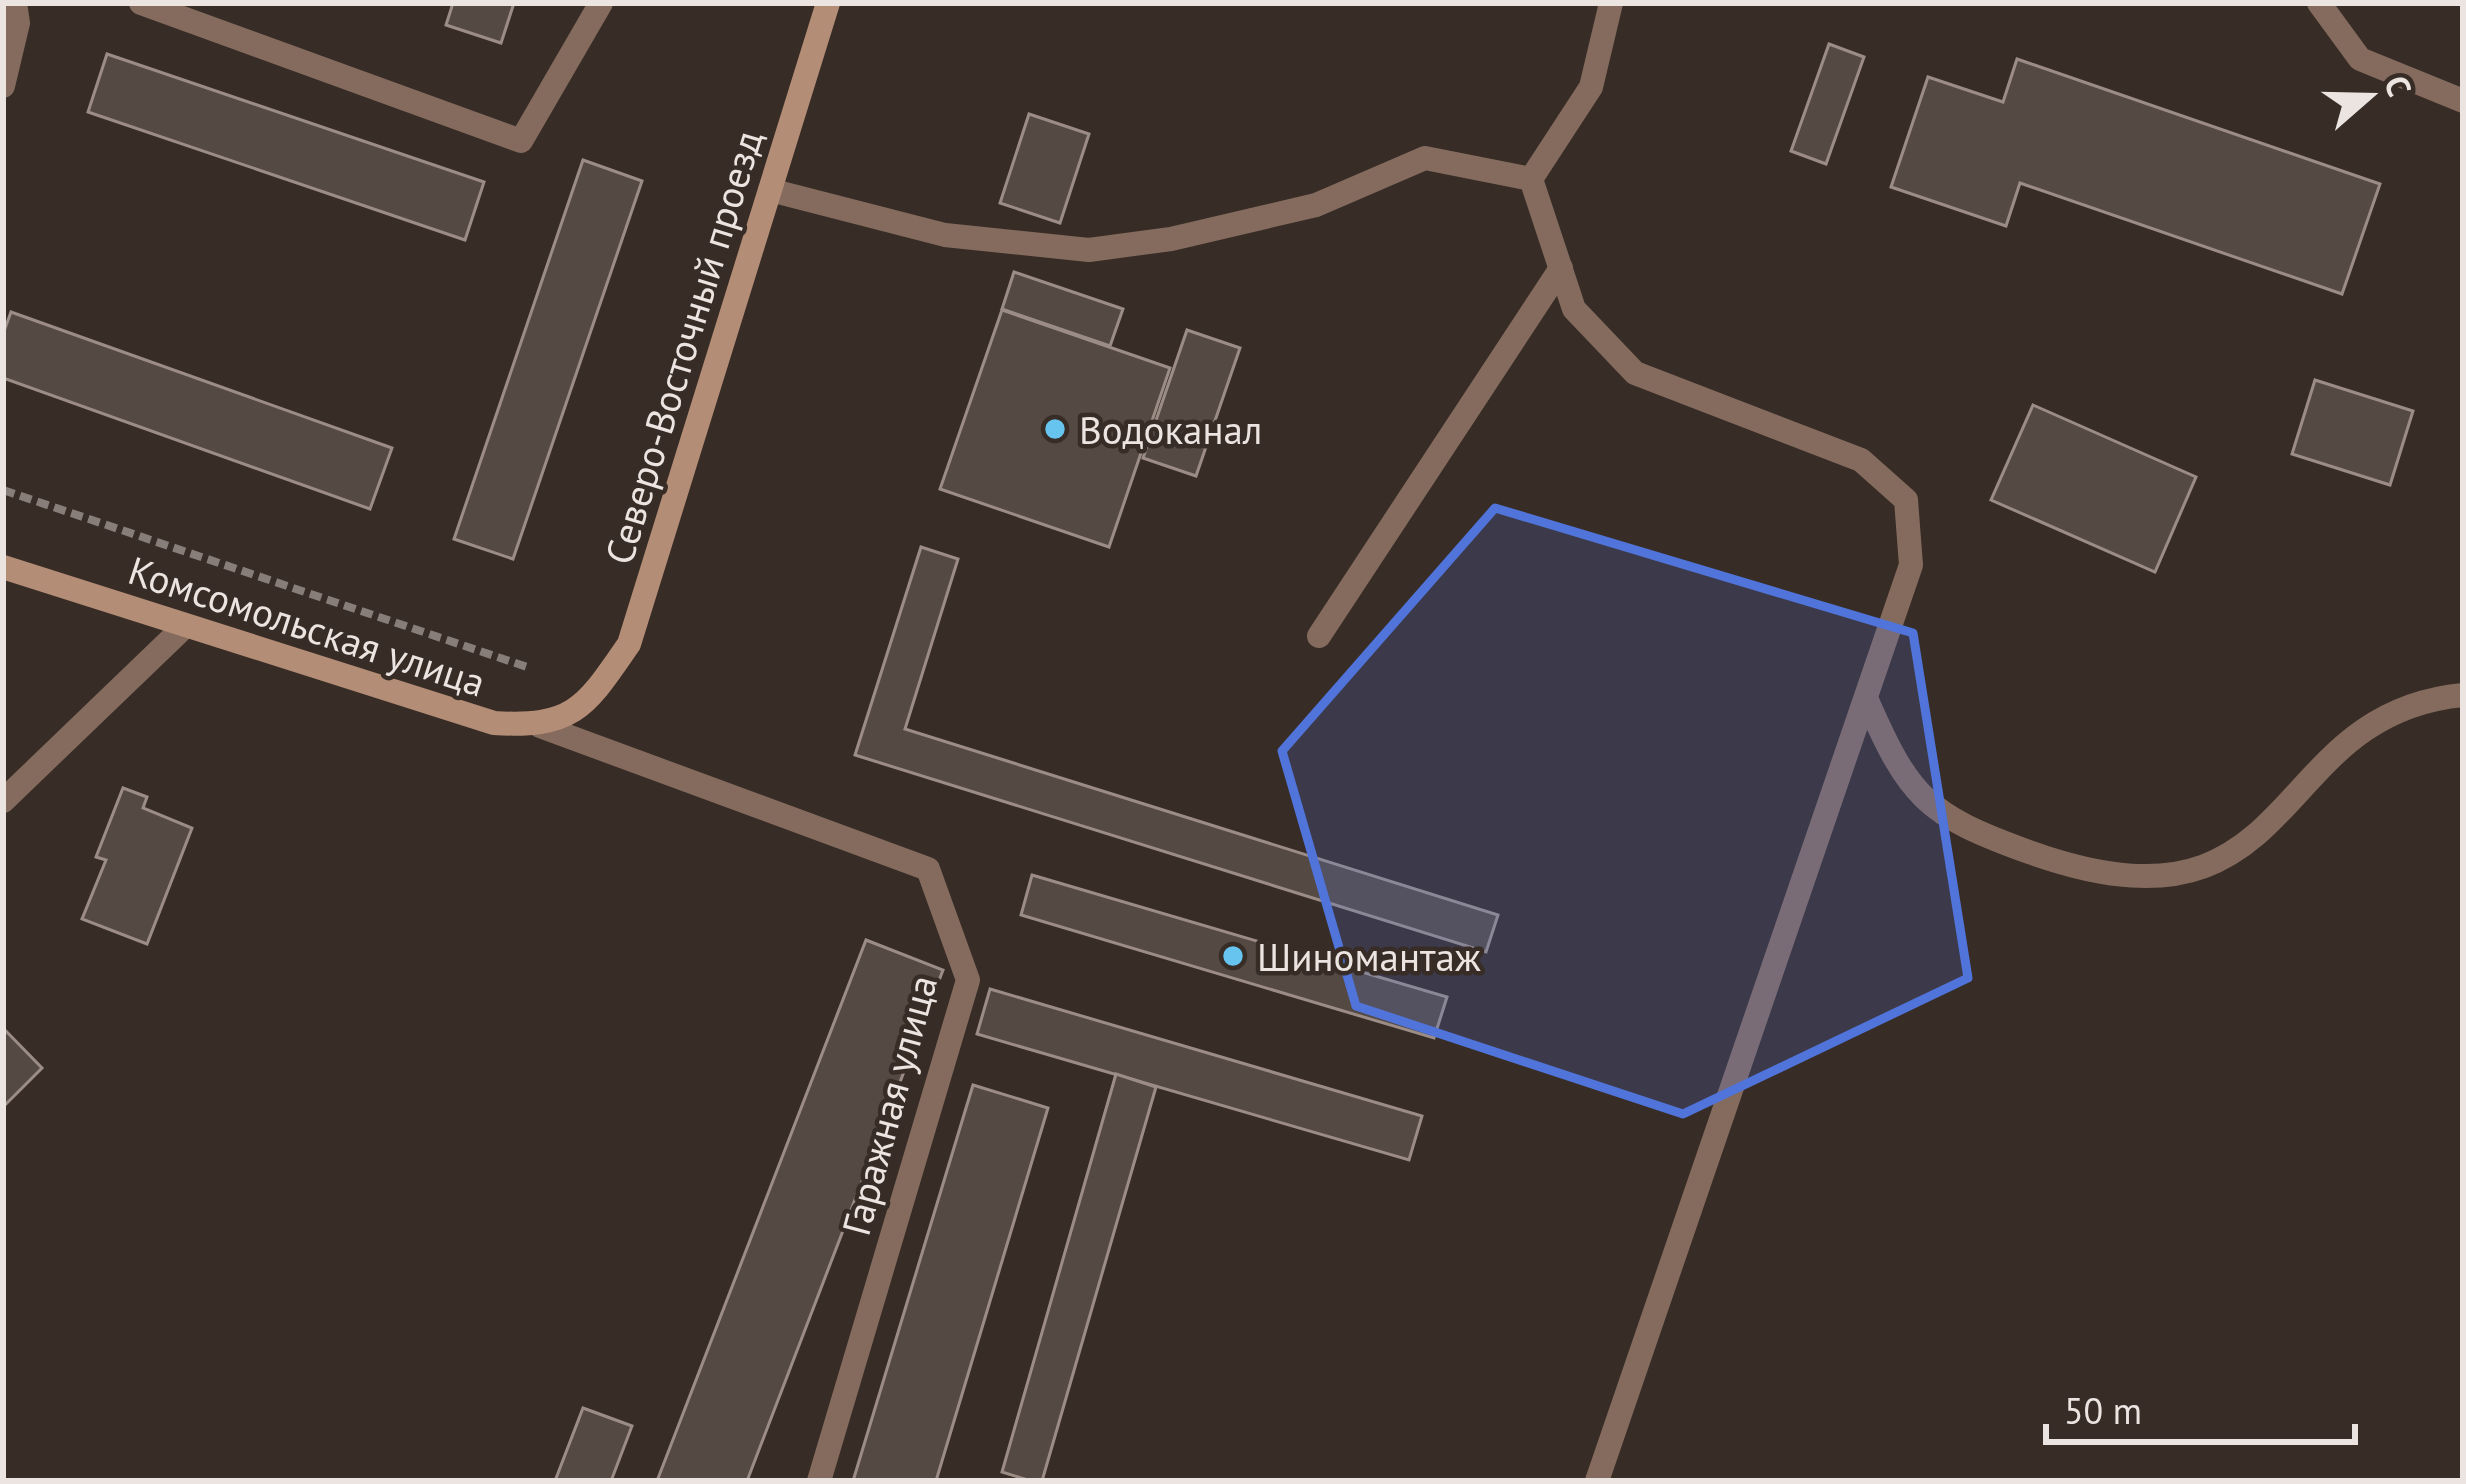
<svg xmlns="http://www.w3.org/2000/svg" width="2466" height="1484" font-family="'PT Sans',sans-serif">
<style>
.building{fill:#554943;stroke:#9b8d86;stroke-width:3}
.lines{fill:none;stroke-linecap:round;stroke-linejoin:round}
.path{stroke:#877e79;stroke-width:8;stroke-dasharray:12 6;stroke-linecap:butt}
.lane{stroke:#846b5e;stroke-width:24}
.street{stroke:#846b5e;stroke-width:24}
.secondary{stroke:#b48d77;stroke-width:24}
.marked{fill:#5074da;fill-opacity:0.2;stroke:#5074da;stroke-width:9;stroke-linejoin:round}
.poi-dot{fill:#67c4ef;stroke:#372c26;stroke-width:4.5}
.labels{text-anchor:middle;dominant-baseline:central;stroke-width:9;stroke-linejoin:round;paint-order:stroke}
.street-label{font-size:39px;fill:#ebe4e0;stroke:#372c26}
.poi-label{font-size:39px;fill:#ebe4e0;stroke:#372c26;text-anchor:start}
</style>
<rect width="100%" height="100%" fill="#372c26"/>
<g class="building">
<polygon points="453,3 514,3 501,43 446,25"/>
<polygon points="1829,44 1864,57 1826,164 1791,151"/>
<polygon points="107,54 484,182 465,240 88,112"/>
<polygon points="2017,59 2380,184 2342,294 2020,183 2006,226 1891,187 1928,77 2003,102"/>
<polygon points="1029,114 1089,134 1060,223 1000,203"/>
<polygon points="583,160 642,181 513,559 454,539"/>
<polygon points="1014,272 1123,309 1110,346 1002,309"/>
<polygon points="1002,310 1170,368 1109,547 940,489"/>
<polygon points="11,312 392,448 370,509 3,378 3,334"/>
<polygon points="1187,330 1240,348 1196,476 1143,458"/>
<polygon points="2315,380 2413,411 2390,485 2292,454"/>
<polygon points="2033,405 2196,477 2155,572 1991,500"/>
<polygon points="921,547 958,559 905,729 1498,915 1486,952 855,755"/>
<polygon points="123,788 147,797 143,808 192,828 147,944 82,919 106,860 96,857"/>
<polygon points="1032,875 1447,997 1434,1038 1021,915"/>
<polygon points="866,940 943,970 747,1481 657,1481"/>
<polygon points="990,989 1422,1116 1409,1160 977,1034"/>
<polygon points="3,1028 42,1068 3,1107"/>
<polygon points="1116,1074 1156,1087 1042,1481 1031,1481 1002,1472"/>
<polygon points="973,1085 1048,1108 936,1481 853,1481"/>
<polygon points="583,1408 632,1426 611,1481 555,1481"/>
</g>
<g class="lines">
<polyline class="path" points="3,490 530,668"/>
<polyline class="lane" points="540,726 928,869 968,980 819,1481"/>
<g class="street">
<polyline points="141,3 521,141 601,3"/>
<polyline points="2319,3 2360,59 2463,101"/>
<polyline points="3,86 18,23 15,3"/>
<polyline points="1531,179 1591,87 1611,3"/>
<polyline points="770,190 945,235 1089,250 1171,239 1316,205 1425,158 1531,179 1574,309 1635,373 1861,460 1906,500 1911,565 1597,1481"/>
<polyline points="1319,636 1561,268"/>
<path d="M 1866,698 C 1909,797 1926,815 2029,852 C 2305,951 2262,714 2463,695"/>
<polyline points="3,801 185,626"/>
</g>
<path class="secondary" d="M 3,567 L 494,723 C 575,728 586,706 629,644 L 828,3"/>
</g>
<path class="marked" d="M 1495,508 L 1913,633 L 1968,978 L 1683,1114 L 1356,1006 L 1282,751 Z"/>
<g class="poi-dot">
<circle cx="1055" cy="429" r="12"/>
<circle cx="1233" cy="956" r="12"/>
</g>
<g class="labels">
<g class="street-label">
<text transform="translate(683 347) rotate(-73)">Северо-Восточный проезд</text>
<text transform="translate(307 626) rotate(18)">Комсомольская улица</text>
<text transform="translate(889 1105) rotate(-75)">Гаражная улица</text>
</g>
<g class="poi-label">
<text x="1079" y="429">Водоканал</text>
<text x="1257" y="956">Шиномантаж</text>
</g>
</g>
<rect width="2466" height="1484" fill="none" stroke="#ebe4e0" stroke-width="12"/>
<g transform="translate(2370 96) rotate(70)" stroke="#372c26" stroke-width="9" paint-order="stroke">
<path d="M0-9L21 45L0 30L-21 45Z" fill="#ebe4e0"/>
<text y="-18" font-size="33" font-weight="bold" text-anchor="middle" fill="#ebe4e0">С</text>
</g>
<path d="M2046 1424v18h309v-18" fill="none" stroke="#ebe4e0" stroke-width="6"/>
<text x="2064" y="1424" font-size="36" fill="#ebe4e0" stroke="#372c26" stroke-width="9" paint-order="stroke">50 m</text>
</svg>
